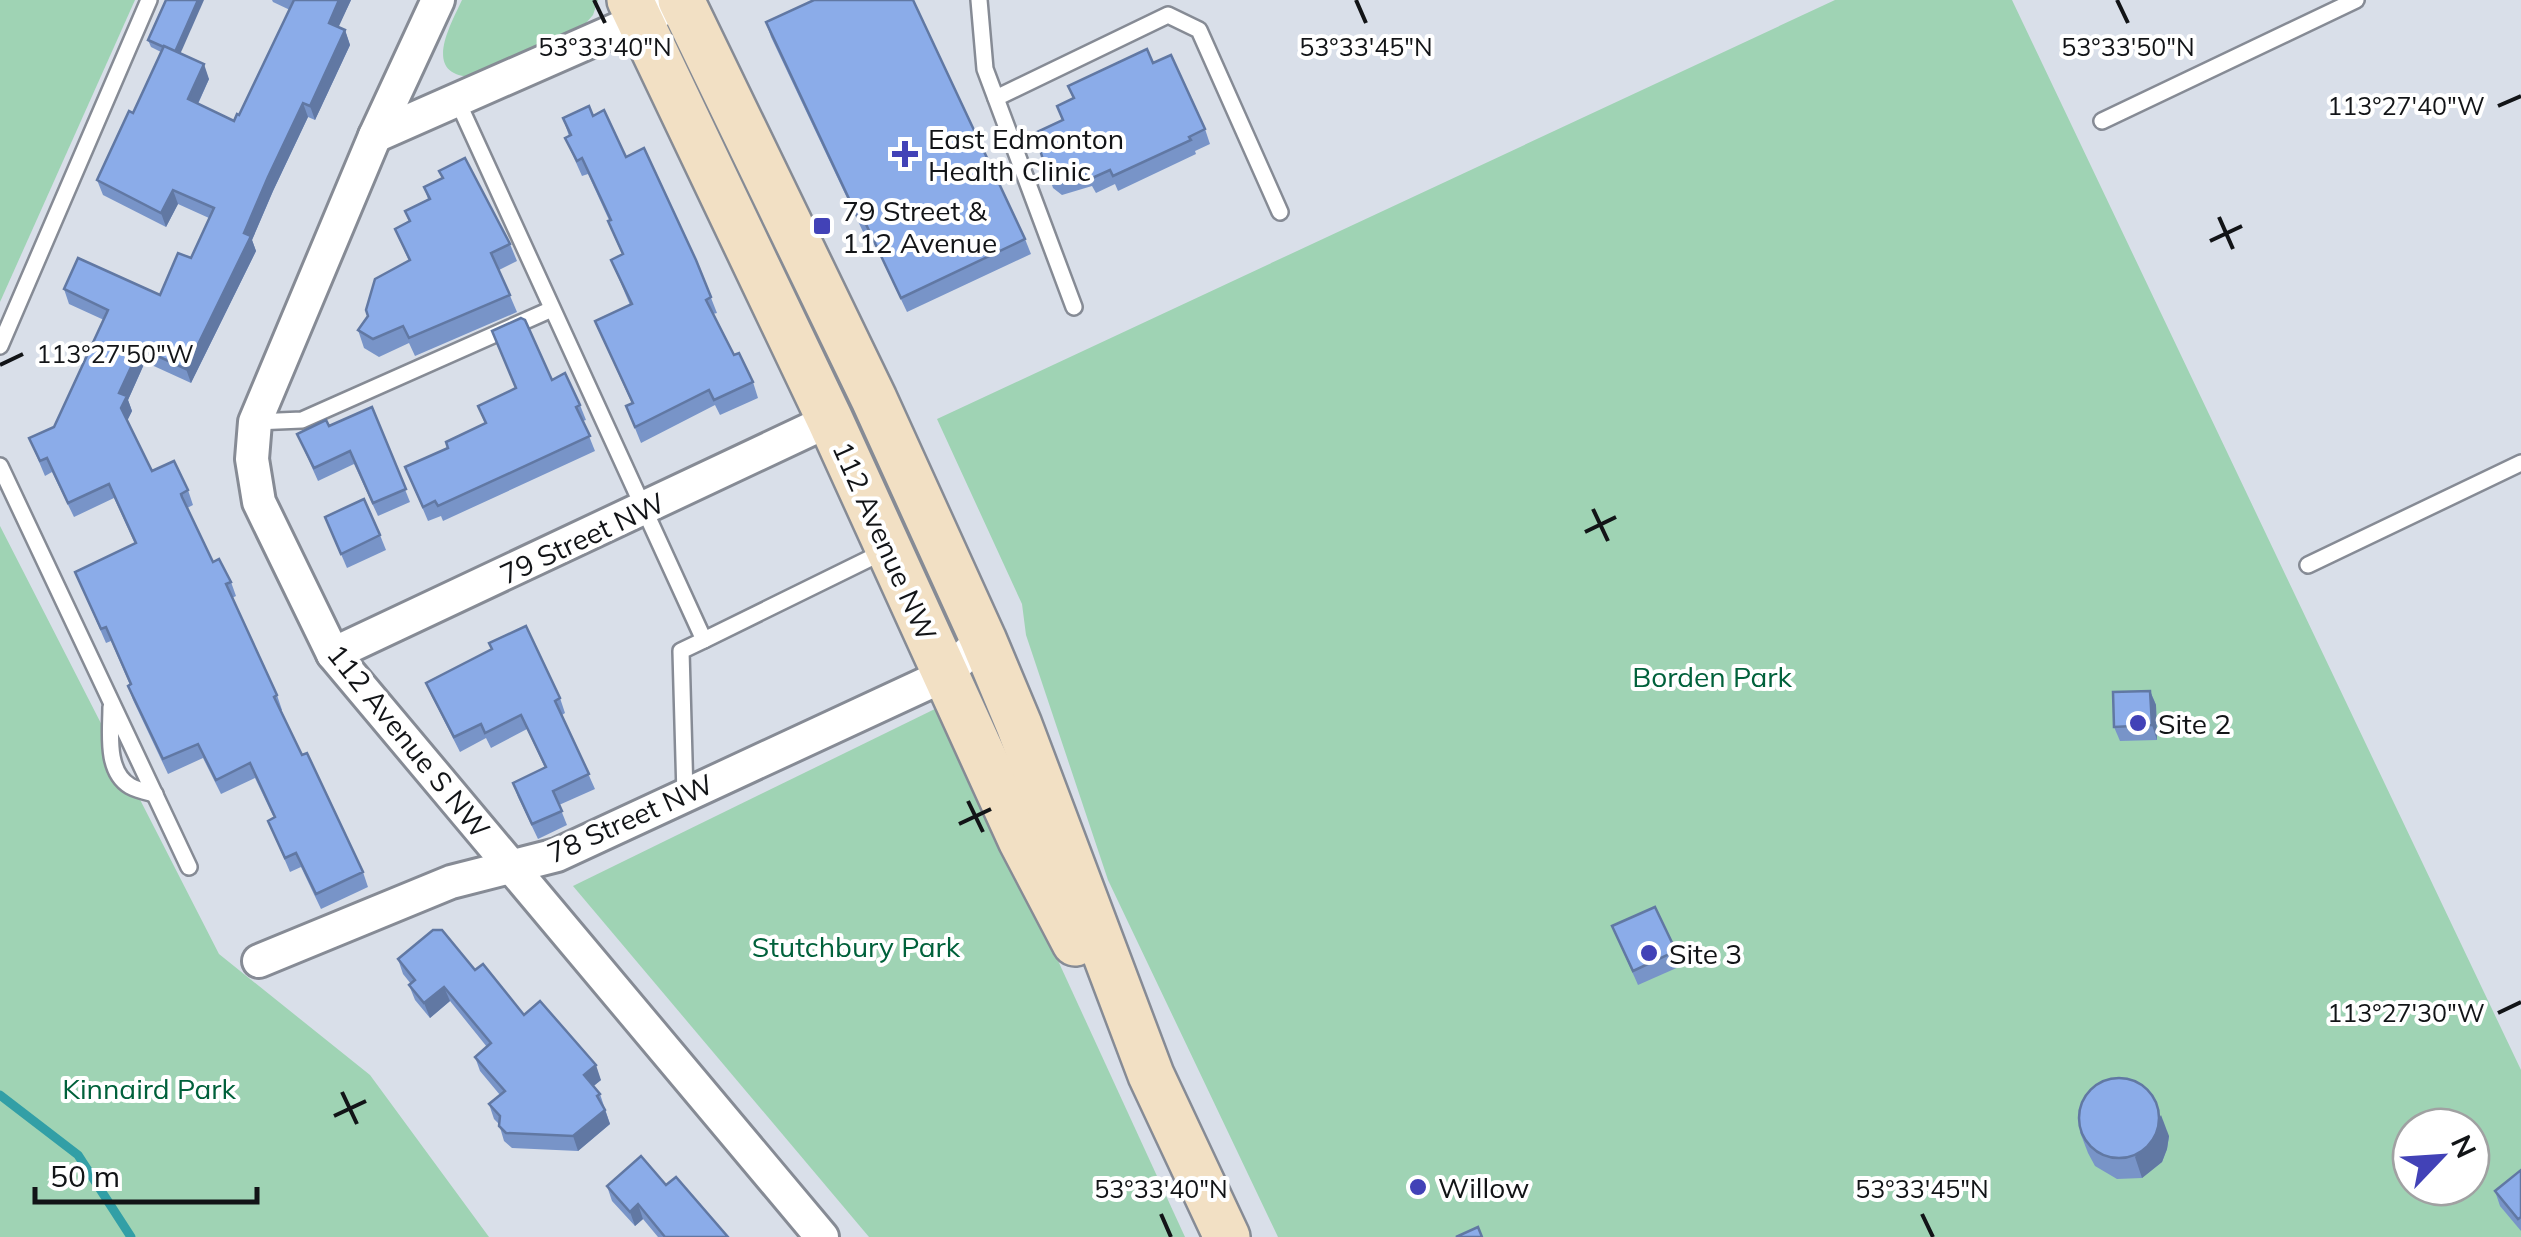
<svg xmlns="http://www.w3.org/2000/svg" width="2521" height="1237" font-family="Mulish,sans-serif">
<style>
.green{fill:#9fd3b4;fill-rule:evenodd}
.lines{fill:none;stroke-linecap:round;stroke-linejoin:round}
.stream{stroke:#329fa6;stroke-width:9}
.service-casing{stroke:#868b95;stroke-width:20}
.minor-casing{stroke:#868b95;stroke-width:38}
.secondary-casing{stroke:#868b95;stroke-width:50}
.service{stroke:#fff;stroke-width:15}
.minor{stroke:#fff;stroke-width:32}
.secondary{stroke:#f2e0c4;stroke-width:45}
.wall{fill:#7894c8}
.shaded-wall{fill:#6178a3}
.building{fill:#8bace9;stroke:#6178a3;stroke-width:2.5}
.ticks{fill:none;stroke:#121417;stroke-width:4}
.poi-dot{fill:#4242b7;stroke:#fff;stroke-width:4}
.labels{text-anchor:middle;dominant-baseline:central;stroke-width:8;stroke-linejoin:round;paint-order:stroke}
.poi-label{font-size:28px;fill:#121417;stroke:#fff;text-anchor:start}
.street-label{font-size:28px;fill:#121417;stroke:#fff}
.park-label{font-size:28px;fill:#00613b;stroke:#fff}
.ticks-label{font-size:25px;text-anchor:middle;fill:#121417;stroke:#fff;stroke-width:8;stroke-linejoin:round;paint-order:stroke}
</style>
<rect width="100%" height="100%" fill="#d9dfe9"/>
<g class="green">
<polygon points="0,0 135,0 0,302"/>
<path d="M 462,0 L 598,0 L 593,15 L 586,23 L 473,77 C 421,76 450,26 462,0 Z"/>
<path d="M 1835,0 L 2012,0 L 2521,1070 L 2521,1237 L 1278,1237 L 1108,880 L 1026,635 L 1022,604 L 937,419 ZM 2411,1127 L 2471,1127 L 2471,1187 L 2411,1187 Z"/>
<polygon points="0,526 219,954 370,1075 489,1237 0,1237"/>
<polygon points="941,706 1185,1237 869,1237 573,886"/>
</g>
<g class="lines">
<polyline class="stream" points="0,1095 78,1155 131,1237"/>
<defs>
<g id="service">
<polyline points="979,0 985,69 1074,307"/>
<polyline points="996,98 1168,15 1199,30 1280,212"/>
<polyline points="457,100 704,640 887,550"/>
<polyline points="2102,121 2356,0"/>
<polyline points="0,346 149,0"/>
<polyline points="255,422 302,420 552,309"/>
<polyline points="0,466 189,867"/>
<polyline points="2308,565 2521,463"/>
<path d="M 111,707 C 111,732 105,771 130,786 C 137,790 147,792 155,794"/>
<polyline points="685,795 681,651 704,640"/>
</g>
<g id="minor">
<polyline points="438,0 375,136 255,422 252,459 259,502 333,654 822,1237"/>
<polyline points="375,136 659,11"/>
<polyline points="333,654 830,420"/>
<polyline points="259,961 451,882 557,855 945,675 983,639"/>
</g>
<g id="secondary">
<polyline points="630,0 830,420 1021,840 1075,943"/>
<polyline points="681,0 874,399 983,639 1019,725 1151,1075 1227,1237"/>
</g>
</defs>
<use href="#service" class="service-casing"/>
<use href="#minor" class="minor-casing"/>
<use href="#secondary" class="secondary-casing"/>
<use href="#service" class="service"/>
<use href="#minor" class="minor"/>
<use href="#secondary" class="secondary"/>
</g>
<g class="wall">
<polygon points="272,0 351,0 338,27 345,30 350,45 315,120 308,117 273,191 252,240 256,251 191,383 145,362 128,400 132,411 127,421 152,471 188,490 193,505 187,508 213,562 231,582 236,596 232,598 277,695 282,710 281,710 302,755 363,872 368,887 321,909 301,867 290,872 268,821 274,818 255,778 221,794 203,758 168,774 133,700 128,686 130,685 111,641 106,643 75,572 135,544 114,498 74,517 52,472 45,476 29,438 54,427 104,320 69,304 64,289 160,295 191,258 209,218 178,204 166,227 103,195 97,180 133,113 161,52 151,47 148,40 180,54 209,79 198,104 234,121 239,115 290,10 273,2"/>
<polygon points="766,22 1025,239 1031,254 907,312 869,232 864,234 771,37"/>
<polygon points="1153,63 1205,129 1210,144 1195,151 1196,154 1118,191 1115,184 1096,193 1092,186 1062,195 1053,188 1035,133 1062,120 1057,106 1073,99 1068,86"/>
<polygon points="593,116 626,157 696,260 717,313 713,314 734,355 753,382 758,398 720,415 715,405 641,443 626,406 632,404 595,321 630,305 611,260 622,254 614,236 608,221 609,220 588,174 582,176 565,138 569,136 563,118"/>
<polygon points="424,187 510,244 517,261 499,270 517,312 415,356 409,343 379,357 364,348 358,330 409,261 395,229 409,222 405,211 428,199"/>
<polygon points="492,331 580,405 586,420 583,421 595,451 443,521 441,516 428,521 405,467 448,448 485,424 478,406 516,388"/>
<polygon points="372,407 410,502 378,516 354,464 318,481 297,434 329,426"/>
<polygon points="325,517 380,535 386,550 347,568"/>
<polygon points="426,683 560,698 565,713 562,715 595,789 559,805 567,825 538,839 518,797 513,783 545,768 527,729 491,748 486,738 460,752 432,697"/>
<polygon points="2150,691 2156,705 2157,740 2120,741 2114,727"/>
<polygon points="1612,926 1676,951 1681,966 1638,985"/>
<polygon points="398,959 475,970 524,1015 601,1080 593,1086 600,1094 610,1124 578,1151 512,1148 504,1141 499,1124 494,1119 489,1104 500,1095 480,1071 475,1057 487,1047 450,1001 430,1018 415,1000 409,985 411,984 403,974"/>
<polygon points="2080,1132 2169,1136 2167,1149 2162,1162 2142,1178 2117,1179 2095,1166 2088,1153"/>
<polygon points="2521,1170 2521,1231 2500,1206 2495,1191"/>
<polygon points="666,1185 728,1237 658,1237 643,1219 635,1226 612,1201 607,1186"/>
</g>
<g class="shaded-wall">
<polygon points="198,0 204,0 178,59 175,52"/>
<polygon points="339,0 351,0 334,37 329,23"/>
<polygon points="345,30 350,45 315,120 310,106"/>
<polygon points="204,64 209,79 193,114 188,99"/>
<polygon points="303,103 308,117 273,191 252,240 256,251 191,383 186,369 268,177"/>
<polygon points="173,190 178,204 166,227 161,213"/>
<polygon points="140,348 145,362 128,400 132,411 126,423 121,408 119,393"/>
<polygon points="2150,691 2156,705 2157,740 2152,725"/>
<polygon points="444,987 450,1001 430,1018 424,1003"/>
<polygon points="596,1065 601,1080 589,1090 584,1075"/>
<polygon points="605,1110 610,1124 578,1151 573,1136"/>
<polygon points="2161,1115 2169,1136 2167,1149 2162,1162 2142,1178 2135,1157"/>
<polygon points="638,1204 643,1219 635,1226 630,1212"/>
</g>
<g class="building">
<polygon points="166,0 198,0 175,52 148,40"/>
<polygon points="294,0 339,0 329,23 345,30 310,106 303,103 268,177 244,233 251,236 186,369 140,348 119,393 127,396 121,408 152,471 174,461 188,490 181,494 182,497 213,562 219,559 231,582 226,584 277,695 274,697 302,755 307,753 363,872 316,894 296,853 285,858 268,821 275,817 250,763 216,780 198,744 163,759 128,686 131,684 106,627 101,629 75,572 136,543 109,484 68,503 47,458 40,461 29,438 54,427 108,310 64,289 78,258 160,295 178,253 191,258 214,208 173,190 161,213 97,180 129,111 133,113 164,46 204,64 188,99 234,121 237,114 239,115"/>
<polygon points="814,0 913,0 1025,239 901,298 863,218 859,220 766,22"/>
<polygon points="1147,49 1153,63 1171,55 1205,129 1189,137 1191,140 1113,176 1110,170 1090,179 1087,171 1057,180 1047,173 1035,133 1063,120 1057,106 1074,98 1068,86"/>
<polygon points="589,106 593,116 604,110 626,157 644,148 696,260 711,297 706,300 734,355 739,353 753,382 714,400 709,390 635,427 626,406 633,403 595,321 632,304 611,260 623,254 608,221 611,220 582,158 577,161 565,138 571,135 563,118"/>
<polygon points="465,158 510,244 491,253 510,295 409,338 403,326 373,339 358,330 368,316 366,310 375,279 410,260 395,229 410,221 405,211 430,199 424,187 443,178 439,171"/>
<polygon points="521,318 525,320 552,380 565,373 580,405 576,407 590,436 438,506 435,501 423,507 405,467 448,448 446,442 486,423 478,406 516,388 492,331"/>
<polygon points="372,407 406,489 373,503 350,451 314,468 297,434 326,420 329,426"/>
<polygon points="364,499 380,535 341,554 325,517"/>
<polygon points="526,626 560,698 555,701 589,774 553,791 562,811 532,824 513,783 546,767 521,715 485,733 481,724 454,737 426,683 492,649 489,643"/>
<polygon points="2150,691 2152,725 2114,727 2113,692"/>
<polygon points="1655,907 1676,951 1633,971 1612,926"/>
<polygon points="433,930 442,930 475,970 483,964 524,1015 540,1001 596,1065 584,1075 600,1094 597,1096 605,1110 573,1136 506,1133 499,1126 500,1116 489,1104 505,1091 475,1057 491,1043 444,987 424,1003 409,985 415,980 398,959"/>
<circle cx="2119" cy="1118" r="40"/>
<polygon points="641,1156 666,1185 676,1177 728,1237 665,1237 638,1204 630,1212 607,1186"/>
<polygon points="2521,1170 2521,1217 2518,1219 2495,1191"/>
<polygon points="1478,1227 1482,1237 1456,1237"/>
</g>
<path class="ticks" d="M 594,0 L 605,23M 1356,0 L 1366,23M 2117,0 L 2128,23M 2498,106 L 2521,96M 2219,217 L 2233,249M 2210,241 L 2242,226M 0,365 L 23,354M 1593,509 L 1608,541M 1585,532 L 1616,517M 968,801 L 983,832M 959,824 L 991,809M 2498,1013 L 2521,1002M 342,1092 L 357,1124M 334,1116 L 366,1101M 1161,1214 L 1171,1237M 1922,1214 L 1933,1237"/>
<g class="poi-dot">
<path d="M900 139h10v10h10v10h-10v10h-10v-10h-10v-10h10z"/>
<rect x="812" y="216" width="20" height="20" rx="5"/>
<circle cx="2138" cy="723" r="10"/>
<circle cx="1649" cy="953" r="10"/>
<circle cx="1418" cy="1187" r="10"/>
</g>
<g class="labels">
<g class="poi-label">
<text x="928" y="138">East Edmonton<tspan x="928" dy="32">Health Clinic</tspan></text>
<text x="842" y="210">79 Street &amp;<tspan x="842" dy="32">112 Avenue</tspan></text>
<text x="2158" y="723">Site 2</text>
<text x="1669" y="953">Site 3</text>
<text x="1438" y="1187">Willow</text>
</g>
<g class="street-label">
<text transform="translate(582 538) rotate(-25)">79 Street NW</text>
<text transform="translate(885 541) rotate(66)">112 Avenue NW</text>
<text transform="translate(409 741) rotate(51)">112 Avenue S NW</text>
<text transform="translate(630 818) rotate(-24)">78 Street NW</text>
</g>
<g class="park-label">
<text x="1712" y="676">Borden Park</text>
<text x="856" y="946">Stutchbury Park</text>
<text x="149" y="1088">Kinnaird Park</text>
</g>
</g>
<g class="ticks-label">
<text x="605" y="56">53°33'40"N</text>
<text x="1366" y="56">53°33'45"N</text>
<text x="2128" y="56">53°33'50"N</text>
<text x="2406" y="115">113°27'40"W</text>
<text x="115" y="363">113°27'50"W</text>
<text x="2406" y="1022">113°27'30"W</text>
<text x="1161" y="1198">53°33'40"N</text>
<text x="1922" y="1198">53°33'45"N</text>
</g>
<g transform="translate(2441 1157) rotate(65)"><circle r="48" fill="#ffffff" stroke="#a0a1a2" stroke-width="2.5"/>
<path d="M0-8L18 38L0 25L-18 38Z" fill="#4242b7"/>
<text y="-15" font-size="28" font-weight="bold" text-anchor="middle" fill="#121417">N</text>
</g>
<path d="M35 1187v15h222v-15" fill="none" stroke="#121417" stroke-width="5"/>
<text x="50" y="1187" font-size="30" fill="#121417" stroke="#ffffff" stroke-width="8" paint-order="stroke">50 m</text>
</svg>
